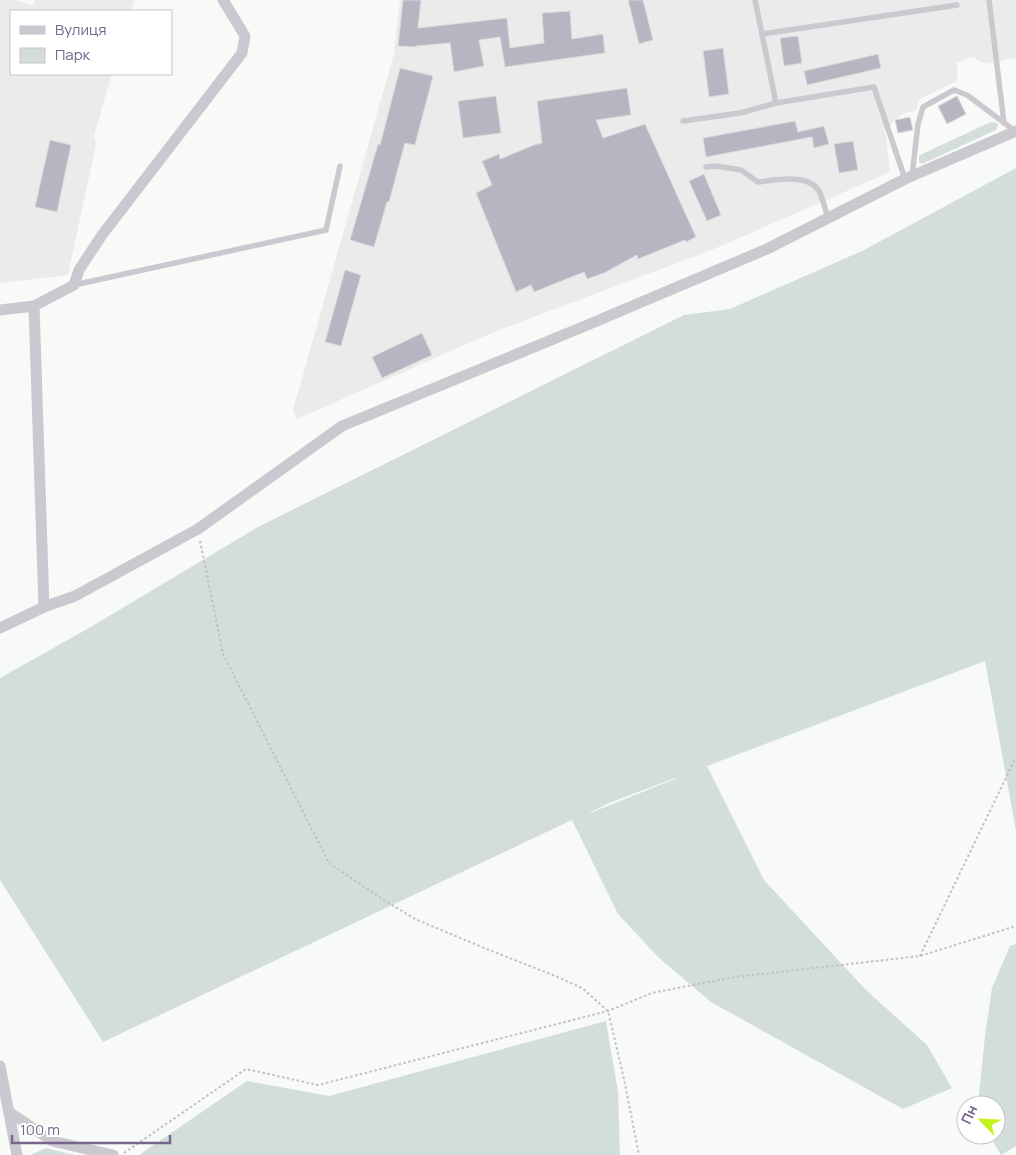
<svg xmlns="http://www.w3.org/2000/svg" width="1016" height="1155" font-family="Manrope,sans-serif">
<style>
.built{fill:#eaebeb}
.green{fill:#d3deda;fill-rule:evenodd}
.building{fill:#b9b4c2;stroke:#dadcda}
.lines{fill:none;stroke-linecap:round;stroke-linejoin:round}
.path{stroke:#c2bfc5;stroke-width:2;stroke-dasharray:2.5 2.5;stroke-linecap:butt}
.service{stroke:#cbc8d0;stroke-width:5.5}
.minor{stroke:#cbc8d0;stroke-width:11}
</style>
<rect width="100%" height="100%" fill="#f7faf7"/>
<g class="built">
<polygon points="0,0 15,0 33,5 35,0 134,0 131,11 11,11 11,74 112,74 94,135 96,144 68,275 0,283"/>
<polygon points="400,0 1016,0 1016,61 1015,58 987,64 971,57 957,63 957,81 920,99 916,110 902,114 885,130 890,172 714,249 494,332 297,419 293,410 394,54"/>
</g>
<g class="green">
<polygon points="991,122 997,123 998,125 996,130 924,163 922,164 919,162 919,156 924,153"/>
<path d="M 1016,168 L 1016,831 L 985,661 L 707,766 L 764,880 L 866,990 L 927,1045 L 952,1088 L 903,1109 L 711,1002 L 659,958 L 618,914 L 572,820 L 103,1042 L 0,880 L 0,678 L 89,628 L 258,527 L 684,315 L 730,309 L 864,250 ZM 675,778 L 675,779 L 585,815 L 609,803 Z"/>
<polygon points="1016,944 1016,1146 1001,1155 989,1135 996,1135 996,1105 978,1105 985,1036 992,988 1010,946"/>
<polygon points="606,1021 618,1092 620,1155 139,1155 247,1081 329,1096"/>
<polygon points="46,1148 74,1155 30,1155"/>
</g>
<g class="building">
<polygon points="403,0 421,0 418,28 507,18 510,48 544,43 542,13 570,11 572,39 603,34 605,53 505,67 500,37 479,40 484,66 454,72 450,43 416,46 416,47 398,46"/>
<polygon points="628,0 643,0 653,40 639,44"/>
<polygon points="798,36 802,63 784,66 780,38"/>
<polygon points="723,48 729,94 709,97 703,51"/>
<polygon points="878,54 881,68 807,85 804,71"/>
<polygon points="400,68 433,76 415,145 405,143 389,202 387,202 374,247 350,240 378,144 380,145"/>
<polygon points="627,88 631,115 596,120 603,138 645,124 696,237 686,242 685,240 638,259 637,255 604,273 587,279 584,272 534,292 531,285 516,292 476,193 492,185 482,161 499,154 500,159 534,145 542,143 537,101"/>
<polygon points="496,96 501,133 463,138 458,101"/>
<polygon points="957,96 966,114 947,124 938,106"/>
<polygon points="910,117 913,130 898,133 895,120"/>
<polygon points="795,121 798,132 824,126 829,144 814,148 812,137 706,157 703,138"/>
<polygon points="50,140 71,145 57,212 35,207"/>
<polygon points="853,141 858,170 839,173 834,144"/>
<polygon points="704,174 721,215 707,221 689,181"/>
<polygon points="345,270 361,275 341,346 325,342"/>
<polygon points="422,333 432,355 382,378 372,357"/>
</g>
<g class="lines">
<g class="path">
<polyline points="200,541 223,654 329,863 379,897 415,919 489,950 553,975 582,988 608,1011 624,1079 639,1155"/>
<polyline points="920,956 1016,757"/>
<polyline points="124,1153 246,1069 318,1085 608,1011 652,993 735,977 920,956 1016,926"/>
</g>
<g class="service">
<polyline points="755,0 762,34 957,5"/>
<polyline points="989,0 1004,123"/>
<polyline points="762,34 776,103 874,87 905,179"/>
<polyline points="683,121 740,113 776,103"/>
<path d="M 706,167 L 716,166 L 741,170 L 758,182 C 775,180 809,173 819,191 C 823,199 825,209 828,218"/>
<polyline points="912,176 918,124 923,107 954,90 967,95 1015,131"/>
<polyline points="74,285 326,230 340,166"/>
</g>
<g class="minor">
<polyline points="34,306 44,607"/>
<polyline points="0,310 34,306 74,285 79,270 102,235 242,53 245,36 223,0"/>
<polyline points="0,628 44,607 75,596 198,529 342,426 585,326 767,249 905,179 1016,131"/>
<polyline points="0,1066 17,1155"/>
<polyline points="9,1112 52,1141 113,1155"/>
</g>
</g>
<rect x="10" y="10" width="162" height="65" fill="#ffffff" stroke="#c8c2d1"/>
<rect x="20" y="26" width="25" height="8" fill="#cbc8d0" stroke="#c8c2d1"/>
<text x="55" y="35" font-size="15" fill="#76668b">Вулиця</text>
<rect x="20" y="48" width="25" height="15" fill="#d3deda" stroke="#c8c2d1"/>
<text x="55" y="60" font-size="15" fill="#76668b">Парк</text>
<g transform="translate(981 1120) rotate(295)"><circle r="24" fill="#ffffff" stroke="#c8c2d1"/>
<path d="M0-4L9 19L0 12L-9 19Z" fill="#c3f31e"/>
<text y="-8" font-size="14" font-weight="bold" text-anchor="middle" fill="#76668b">Пн</text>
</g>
<path d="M12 1135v8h158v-8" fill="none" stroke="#76668b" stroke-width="2.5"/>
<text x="20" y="1135" font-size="15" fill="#76668b" stroke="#ffffff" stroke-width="4" paint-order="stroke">100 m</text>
</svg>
